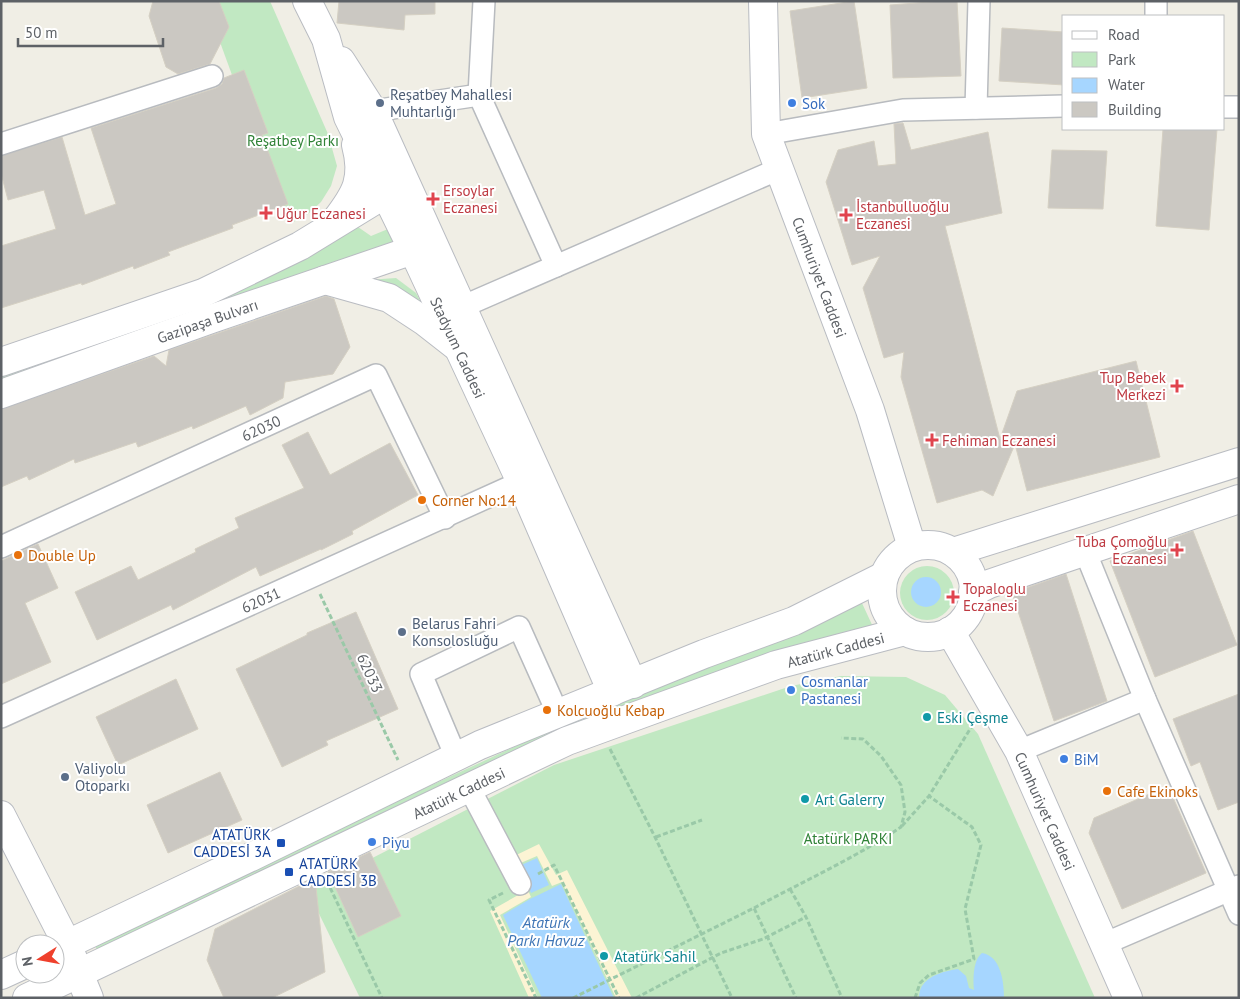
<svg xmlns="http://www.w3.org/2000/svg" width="1240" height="999" font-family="'PT Sans',sans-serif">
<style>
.green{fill:#c1e8c2}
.sand{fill:#fcf4d4}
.water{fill:#a6d6ff}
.building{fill:#cbc8c2;stroke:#d5d0c3}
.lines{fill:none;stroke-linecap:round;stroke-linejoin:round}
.street-casing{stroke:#b8bbbf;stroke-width:24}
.secondary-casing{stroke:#b9bcc2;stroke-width:30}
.path{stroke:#9ac9a8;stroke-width:3;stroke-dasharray:5 2.5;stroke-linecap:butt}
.street{stroke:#fff;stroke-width:21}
.secondary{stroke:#fff;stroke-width:28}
.service-dot{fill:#5c6f8a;stroke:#fff;stroke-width:2}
.shop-dot{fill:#3f7fe0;stroke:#fff;stroke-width:2}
.health-dot{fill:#e0444e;stroke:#fff;stroke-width:2}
.food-dot{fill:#e8710a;stroke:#fff;stroke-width:2}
.culture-dot{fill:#0f9aa8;stroke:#fff;stroke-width:2}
.transit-dot{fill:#1a4fb4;stroke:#fff;stroke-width:2}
.labels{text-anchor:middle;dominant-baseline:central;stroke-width:4;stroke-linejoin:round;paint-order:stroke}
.service-label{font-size:15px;fill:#4e5e75;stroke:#fff;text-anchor:start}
.shop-label{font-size:15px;fill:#366cbe;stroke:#fff;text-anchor:start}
.park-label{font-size:15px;fill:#308237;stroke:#fff}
.health-label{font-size:15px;fill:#be3a42;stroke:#fff;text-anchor:start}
.street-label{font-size:15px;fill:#5d6166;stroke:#fff}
.food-label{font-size:15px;fill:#c56008;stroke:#fff;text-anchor:start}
.culture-label{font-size:15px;fill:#0d838f;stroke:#fff;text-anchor:start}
.transit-label{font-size:15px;fill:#164399;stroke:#fff;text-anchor:end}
.water-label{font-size:16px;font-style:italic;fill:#3e75b6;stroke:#fff}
</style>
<rect width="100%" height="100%" fill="#f0eee5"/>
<g class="green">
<polygon points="205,1 270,1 328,134 337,166 331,186 321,202 308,214 290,224 259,149"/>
<polygon points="358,227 371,236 388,229 394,241 209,309 1,382 1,374 205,302"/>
<polygon points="396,278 416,293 428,315 352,281"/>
<circle cx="927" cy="593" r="27"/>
<polygon points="861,601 874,629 716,672 544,740 97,950 93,942 542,734"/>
<polygon points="841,676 906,677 945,695 978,734 1095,998 360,998 308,891 554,765 791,686"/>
</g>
<polygon class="sand" points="539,844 556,875 567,870 632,998 616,998 562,882 552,886 537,856 516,865 531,897 500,915 538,998 529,998 490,911 520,894 504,861"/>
<g class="water">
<circle cx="926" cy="592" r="15"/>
<polygon points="537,858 549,885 531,893 519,866"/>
<polygon points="561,884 614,998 542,998 503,915 530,899"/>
<path d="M 982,953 C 1001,956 1004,982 1004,998 L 919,998 C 919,994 920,989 922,986 C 929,975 945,971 958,969 L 966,976 L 969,988 L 974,990 C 973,979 973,960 982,953 Z"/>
</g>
<g class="building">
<polygon points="153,1 219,1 229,27 210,64 178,74 166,67 149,16"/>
<polygon points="339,1 435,1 435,14 405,15 404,30 337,23"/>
<polygon points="854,1 867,88 802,98 790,11"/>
<polygon points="943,1 957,1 961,76 893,78 890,5"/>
<polygon points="1002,28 1064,32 1064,85 999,81"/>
<polygon points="244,70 268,133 262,135 288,204 232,225 233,228 168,252 170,255 134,269 133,266 82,285 81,283 1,308 1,246 56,229 44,190 8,200 1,173 1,156 62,137 85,215 116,204 91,128 216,88 222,84 224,78"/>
<polygon points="903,123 911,150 988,132 1002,213 945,226 1000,439 1017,391 1136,361 1160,457 1027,491 1015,444 993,496 982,490 937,503 901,377 904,352 884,358 863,288 880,256 852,265 826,182 838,150 874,141 878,166 896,164 894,124"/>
<polygon points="1163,129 1217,129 1209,230 1156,226"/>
<polygon points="1052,150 1107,151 1103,209 1048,208"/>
<polygon points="326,296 334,299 350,347 333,374 285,382 283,398 250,415 246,406 193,429 192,426 138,447 136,442 75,463 74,459 29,480 27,476 1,487 1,409 154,356 166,366 169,350"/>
<polygon points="308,432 330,475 390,443 418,495 352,531 353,534 321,550 321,549 260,576 256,567 173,610 171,605 97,640 75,592 131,566 138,580 196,552 195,549 239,528 235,518 304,488 282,445"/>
<polygon points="1193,531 1237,645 1155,677 1110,561"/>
<polygon points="38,544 58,588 25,603 51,662 1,684 1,561"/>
<polygon points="1066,574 1107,701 1054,721 1012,593"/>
<polygon points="356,612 398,709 326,741 328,745 282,767 236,669 307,635 307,633"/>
<polygon points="176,679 198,729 118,765 96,717"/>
<polygon points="1239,694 1239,802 1218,810 1200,762 1191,766 1173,719"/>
<polygon points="220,772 242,820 168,853 147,805"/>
<polygon points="1168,786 1206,873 1122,909 1089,833 1094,818"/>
<polygon points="370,852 401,916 358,937 328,872"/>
<polygon points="315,878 325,972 272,998 224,998 207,960 215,929"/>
</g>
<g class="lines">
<defs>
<g id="street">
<polyline points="1156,16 1156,1"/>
<polyline points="479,95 484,1"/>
<polyline points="1224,107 1239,107"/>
<polyline points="976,108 979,1"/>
<polyline points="358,115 373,111 479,95 556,266"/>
<polyline points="766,134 903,110 1064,106"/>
<polyline points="1,144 212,76"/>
<polyline points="448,313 779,169"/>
<path id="s1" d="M 1,547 L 376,375 L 445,518"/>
<polyline points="1085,551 1145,699 1239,914"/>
<path id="s2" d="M 1,717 L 521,482"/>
<polyline points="1019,751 1145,699"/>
<polyline points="456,757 421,674 519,627 558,714"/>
<polyline points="474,797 520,884"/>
<polyline points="1104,944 1239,886"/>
</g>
<g id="secondary">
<path id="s3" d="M 307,1 L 326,39 L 348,117 L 413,250 L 521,482 L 612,692"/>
<path id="s4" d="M 763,1 L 766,134 L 870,410 L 912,547"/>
<polyline points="341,61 373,111 633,684"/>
<path d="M 336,220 C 356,194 365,179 356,145"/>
<polyline points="325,280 389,298 424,321 456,346"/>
<polyline points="1,362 203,293 300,246 385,194"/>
<path id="s5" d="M 1,394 L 211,319 L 413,250"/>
<circle cx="928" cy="591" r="46"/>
<polyline points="953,552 1239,462"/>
<polyline points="973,592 989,584 1239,499"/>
<path id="s6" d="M 950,631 L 1019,751 L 1128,998"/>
<polyline points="1,815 67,944 89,998"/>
<polyline points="55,950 251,857 480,745 704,654 794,621 884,576"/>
<polyline points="1,975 25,964"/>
<path id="s7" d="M 27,998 L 567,741 L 776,665 L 905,631"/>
</g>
</defs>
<use href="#street" class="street-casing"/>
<use href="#secondary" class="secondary-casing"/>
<g class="path">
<polyline points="320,594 398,760"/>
<polyline points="610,749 655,837 732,998"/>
<polyline points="902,826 929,796 975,721"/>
<polyline points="656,837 702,820"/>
<polyline points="538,874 554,865 619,998"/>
<polyline points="327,881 382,998"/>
<polyline points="790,889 806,917 842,998"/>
<polyline points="503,893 489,900 536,998"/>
<path d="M 754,908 C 804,881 855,858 901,827 L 905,812 L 901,785 L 881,756 L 863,739 L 841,738"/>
<polyline points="573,998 754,908 796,998"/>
<polyline points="636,998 721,953 763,939 806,917"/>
<polyline points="915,998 920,983 929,975 974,959 965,909 981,845 972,827 929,796"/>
</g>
<use href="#street" class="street"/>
<use href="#secondary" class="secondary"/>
</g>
<g class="service-dot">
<circle cx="380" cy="103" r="5"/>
<circle cx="402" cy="632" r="5"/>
<circle cx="65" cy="777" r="5"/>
</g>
<g class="shop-dot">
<circle cx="792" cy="103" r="5"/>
<circle cx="791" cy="690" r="5"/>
<circle cx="1064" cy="759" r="5"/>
<circle cx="372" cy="842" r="5"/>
</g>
<g class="health-dot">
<path d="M430.5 191.5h5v5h5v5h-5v5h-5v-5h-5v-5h5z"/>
<path d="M263.5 205.5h5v5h5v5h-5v5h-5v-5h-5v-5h5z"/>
<path d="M843.5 207.5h5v5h5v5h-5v5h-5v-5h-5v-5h5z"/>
<path d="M1174.5 378.5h5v5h5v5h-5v5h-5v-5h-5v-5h5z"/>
<path d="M929.5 432.5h5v5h5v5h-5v5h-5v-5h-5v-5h5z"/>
<path d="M1174.5 542.5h5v5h5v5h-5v5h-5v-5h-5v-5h5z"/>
<path d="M950.5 589.5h5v5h5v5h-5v5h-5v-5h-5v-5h5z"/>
</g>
<g class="food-dot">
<circle cx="422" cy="500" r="5"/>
<circle cx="18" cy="555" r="5"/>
<circle cx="547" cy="710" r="5"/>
<circle cx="1107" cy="791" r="5"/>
</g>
<g class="culture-dot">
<circle cx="927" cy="717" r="5"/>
<circle cx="805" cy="799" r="5"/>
<circle cx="604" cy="956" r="5"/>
</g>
<g class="transit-dot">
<rect x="276" y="838" width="10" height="10" rx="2.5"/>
<rect x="284" y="867" width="10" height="10" rx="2.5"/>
</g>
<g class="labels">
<g class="service-label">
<text x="390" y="94">Reşatbey Mahallesi<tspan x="390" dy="17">Muhtarlığı</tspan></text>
<text x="412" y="623">Belarus Fahri<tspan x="412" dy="17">Konsolosluğu</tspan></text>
<text x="75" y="768">Valiyolu<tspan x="75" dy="17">Otoparkı</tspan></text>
</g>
<g class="shop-label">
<text x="802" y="103">Sok</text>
<text x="801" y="681">Cosmanlar<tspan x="801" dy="17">Pastanesi</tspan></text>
<text x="1074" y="759">BiM</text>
<text x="382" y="842">Piyu</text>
</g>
<g class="park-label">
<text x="293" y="140">Reşatbey Parkı</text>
<text x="848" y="838">Atatürk PARKI</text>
</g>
<g class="health-label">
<text x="443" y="190">Ersoylar<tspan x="443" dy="17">Eczanesi</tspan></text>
<text x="856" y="206">İstanbulluoğlu<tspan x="856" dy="17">Eczanesi</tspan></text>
<text x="276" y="213">Uğur Eczanesi</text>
<text x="1166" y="377" text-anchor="end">Tup Bebek<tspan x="1166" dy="17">Merkezi</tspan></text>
<text x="942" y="440">Fehiman Eczanesi</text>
<text x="1167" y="541" text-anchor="end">Tuba Çomoğlu<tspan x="1167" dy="17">Eczanesi</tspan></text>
<text x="963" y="588">Topaloglu<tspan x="963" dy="17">Eczanesi</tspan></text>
</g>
<g class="street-label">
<text stroke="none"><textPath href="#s4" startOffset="286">Cumhuriyet Caddesi</textPath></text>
<text stroke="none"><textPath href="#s5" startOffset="219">Gazipaşa Bulvarı</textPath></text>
<text stroke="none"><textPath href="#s3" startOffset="379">Stadyum Caddesi</textPath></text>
<text stroke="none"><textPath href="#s1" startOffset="286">62030</textPath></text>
<text stroke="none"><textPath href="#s2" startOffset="285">62031</textPath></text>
<text stroke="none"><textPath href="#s7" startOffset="882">Atatürk Caddesi</textPath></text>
<text transform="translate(370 673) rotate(65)">62033</text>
<text stroke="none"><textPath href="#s7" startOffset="478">Atatürk Caddesi</textPath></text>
<text stroke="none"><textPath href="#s6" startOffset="204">Cumhuriyet Caddesi</textPath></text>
</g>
<g class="food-label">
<text x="432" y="500">Corner No:14</text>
<text x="28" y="555">Double Up</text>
<text x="557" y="710">Kolcuoğlu Kebap</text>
<text x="1117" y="791">Cafe Ekinoks</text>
</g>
<g class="culture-label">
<text x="937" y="717">Eski Çeşme</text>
<text x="815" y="799">Art Galerry</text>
<text x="614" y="956">Atatürk Sahil</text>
</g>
<g class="transit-label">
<text x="271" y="834">ATATÜRK<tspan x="271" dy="17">CADDESİ 3A</tspan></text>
<text x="299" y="863" text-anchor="start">ATATÜRK<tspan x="299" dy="17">CADDESİ 3B</tspan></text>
</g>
<g class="water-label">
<text x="546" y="922">Atatürk<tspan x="546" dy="18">Parkı Havuz</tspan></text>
</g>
</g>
<rect width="1240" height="999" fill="none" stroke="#5d6166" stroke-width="5"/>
<rect x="1062" y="15" width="162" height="115" fill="#ffffff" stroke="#bec0c2"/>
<rect x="1072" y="31" width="25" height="8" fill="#ffffff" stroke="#bec0c2"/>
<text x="1108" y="40" font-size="15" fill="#5d6166">Road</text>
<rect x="1072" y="52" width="25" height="15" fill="#c1e8c2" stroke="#bec0c2"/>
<text x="1108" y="65" font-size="15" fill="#5d6166">Park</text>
<rect x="1072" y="78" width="25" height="15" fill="#a6d6ff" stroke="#bec0c2"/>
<text x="1108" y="90" font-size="15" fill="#5d6166">Water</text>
<rect x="1072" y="102" width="25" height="15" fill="#cbc8c2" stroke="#bec0c2"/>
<text x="1108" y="115" font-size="15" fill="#5d6166">Building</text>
<g transform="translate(40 959) rotate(259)"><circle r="24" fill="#ffffff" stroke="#bec0c2"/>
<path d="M0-4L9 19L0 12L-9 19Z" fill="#ef402c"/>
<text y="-8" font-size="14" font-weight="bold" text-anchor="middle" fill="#5d6166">N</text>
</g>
<path d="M18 38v8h145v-8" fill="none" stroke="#5d6166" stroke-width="2.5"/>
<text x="25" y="38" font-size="15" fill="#5d6166" stroke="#ffffff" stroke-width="4" paint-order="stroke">50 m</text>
</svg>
